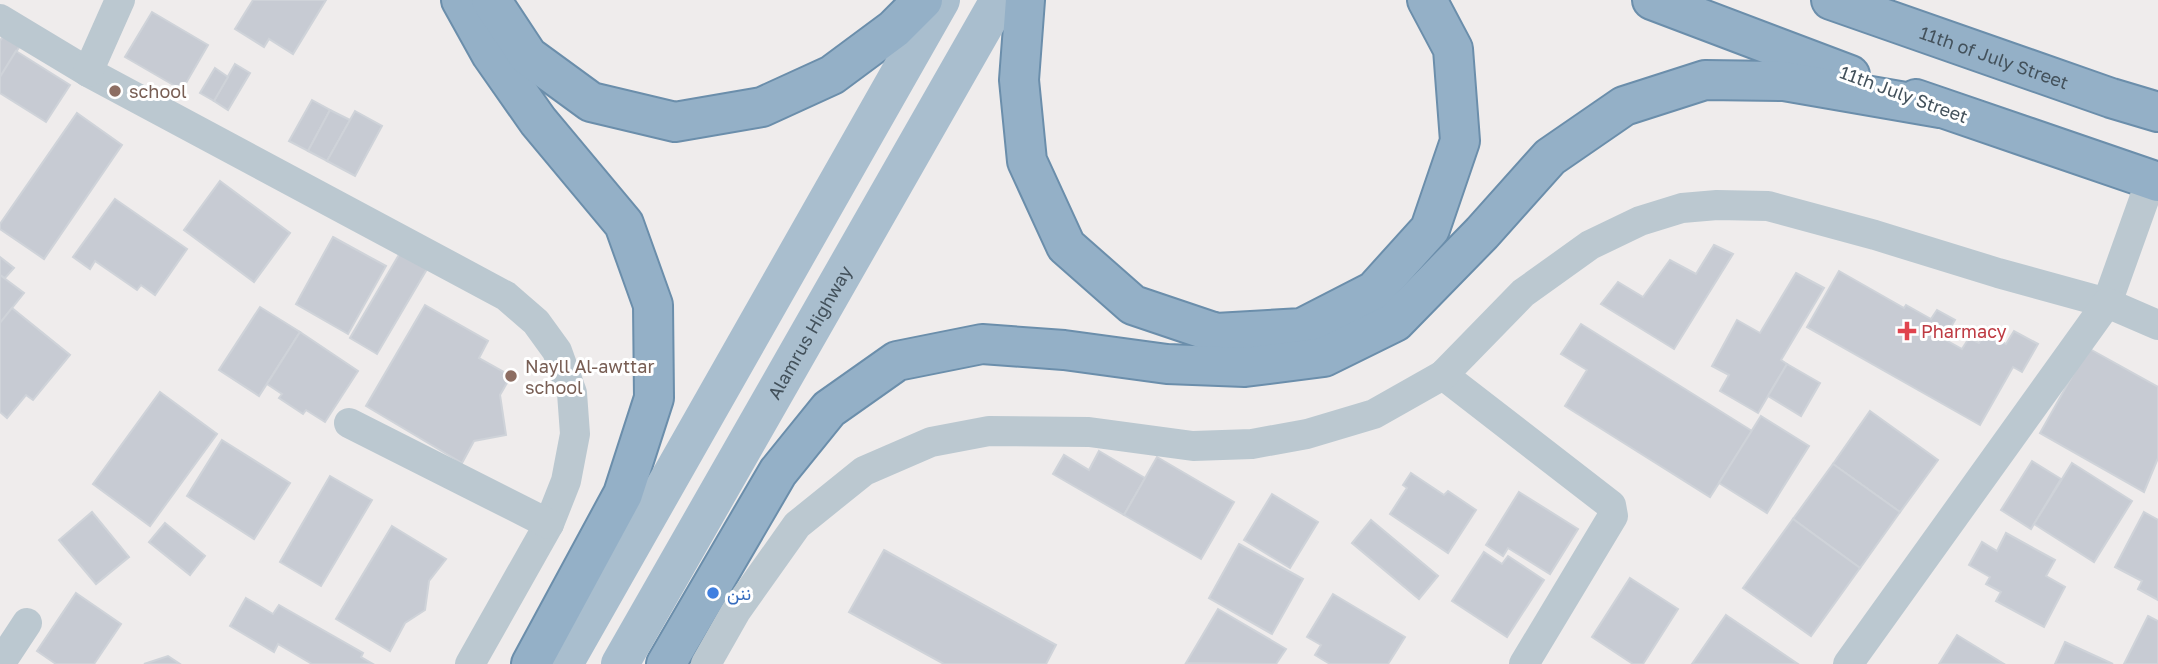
<svg xmlns="http://www.w3.org/2000/svg" width="2158" height="664" font-family="'Golos Text',Vazirmatn,sans-serif">
<style>
.building{fill:#c7cbd3;stroke:#cfd3d9;stroke-width:2}
.lines{fill:none;stroke-linecap:round;stroke-linejoin:round}
.trunk-casing{stroke:#6b8eab;stroke-width:42}
.minor{stroke:#bbc8d0;stroke-width:30}
.primary{stroke:#a9bece;stroke-width:38}
.trunk{stroke:#94b0c7;stroke-width:38}
.education-dot{fill:#8d6e63;stroke:#fff;stroke-width:2.5}
.health-dot{fill:#e0444e;stroke:#fff;stroke-width:2.5}
.shop-dot{fill:#3f7fe0;stroke:#fff;stroke-width:2.5}
.labels{text-anchor:middle;dominant-baseline:central;stroke-width:6;stroke-linejoin:round;paint-order:stroke}
.street-label{font-size:18px;fill:#43515b;stroke:#fff}
.education-label{font-size:18px;fill:#785e54;stroke:#fff;text-anchor:start}
.health-label{font-size:18px;fill:#be3a42;stroke:#fff;text-anchor:start}
.shop-label{font-size:18px;fill:#366cbe;stroke:#fff;text-anchor:start}
</style>
<rect width="100%" height="100%" fill="#efecec"/>
<g class="building">
<polygon points="253,0 326,0 293,54 269,39 264,47 235,29"/>
<polygon points="152,12 208,45 182,90 125,57"/>
<polygon points="8,28 25,38 0,77 0,41"/>
<polygon points="16,51 70,85 46,122 0,93 0,77"/>
<polygon points="235,64 250,73 228,110 214,101"/>
<polygon points="215,68 228,77 214,101 200,93"/>
<polygon points="312,100 330,110 308,151 289,141"/>
<polygon points="330,110 350,120 327,161 308,151"/>
<polygon points="355,111 382,126 355,176 327,161"/>
<polygon points="77,113 122,145 44,259 0,229 0,224"/>
<polygon points="220,181 290,233 254,282 184,230"/>
<polygon points="115,199 187,249 155,295 141,285 137,290 95,261 90,269 73,257"/>
<polygon points="333,237 386,266 348,334 296,304"/>
<polygon points="1714,245 1733,254 1674,349 1601,304 1618,282 1643,297 1670,260 1696,274"/>
<polygon points="400,253 427,269 377,354 350,338"/>
<polygon points="0,257 14,268 5,278 0,275"/>
<polygon points="1839,271 1904,308 1906,305 1931,319 1937,310 1955,320 1944,339 1962,349 1969,338 1979,343 1985,332 2006,344 2014,331 2038,344 2022,372 2013,367 1980,425 1807,327"/>
<polygon points="1796,273 1824,288 1781,360 1787,364 1758,413 1720,391 1729,375 1712,366 1737,320 1760,333"/>
<polygon points="0,275 24,293 0,323"/>
<polygon points="425,305 488,341 479,358 511,376 500,395 506,435 474,441 462,463 366,406"/>
<polygon points="260,307 300,332 259,396 219,370"/>
<polygon points="12,308 70,355 33,400 26,395 7,418 0,412 0,323"/>
<polygon points="1581,324 1752,431 1710,497 1565,406 1587,370 1561,354"/>
<polygon points="300,332 358,371 325,422 306,410 303,414 279,398 282,394 267,384"/>
<polygon points="2088,348 2158,387 2158,458 2144,492 2040,433"/>
<polygon points="1787,364 1820,383 1801,416 1768,396"/>
<polygon points="160,392 217,434 150,526 93,484"/>
<polygon points="1870,411 1938,460 1900,512 1833,464"/>
<polygon points="1761,416 1809,446 1767,513 1719,483"/>
<polygon points="222,440 290,483 254,539 187,496"/>
<polygon points="1099,451 1145,478 1124,515 1053,474 1064,455 1089,470"/>
<polygon points="1157,457 1234,502 1201,559 1124,515"/>
<polygon points="2032,461 2061,479 2031,529 2001,510"/>
<polygon points="2072,463 2132,501 2094,562 2034,524"/>
<polygon points="1833,464 1900,512 1860,568 1793,519"/>
<polygon points="1411,473 1444,495 1448,491 1476,510 1448,553 1390,514 1407,488 1403,485"/>
<polygon points="330,476 372,500 321,586 280,562"/>
<polygon points="1519,492 1578,529 1550,574 1508,548 1503,556 1486,545"/>
<polygon points="1272,494 1318,522 1290,568 1244,540"/>
<polygon points="92,512 129,557 96,584 59,540"/>
<polygon points="2144,512 2158,520 2158,600 2138,589 2142,581 2115,567"/>
<polygon points="1793,519 1860,568 1811,636 1743,588"/>
<polygon points="1371,520 1438,576 1419,599 1352,543"/>
<polygon points="165,523 205,556 190,575 149,542"/>
<polygon points="392,526 446,559 429,581 425,610 405,623 390,651 336,619"/>
<polygon points="2006,533 2055,560 2046,576 2065,587 2044,627 1996,601 2001,592 1986,584 1990,577 1969,565 1982,542 1997,551"/>
<polygon points="1239,544 1303,579 1272,634 1209,598"/>
<polygon points="884,550 1056,645 1046,664 944,664 849,612"/>
<polygon points="1484,552 1502,564 1508,556 1544,580 1507,637 1452,601"/>
<polygon points="1630,578 1678,609 1643,664 1633,664 1592,637"/>
<polygon points="76,593 121,624 94,664 56,664 37,651"/>
<polygon points="1333,594 1405,637 1388,664 1330,664 1315,655 1321,645 1307,637"/>
<polygon points="246,598 273,614 279,605 363,653 361,657 373,664 312,664 278,644 274,652 230,626"/>
<polygon points="1218,609 1286,649 1276,664 1186,663"/>
<polygon points="1726,615 1798,664 1692,664"/>
<polygon points="2148,616 2158,621 2158,664 2124,664"/>
<polygon points="1957,635 2004,664 1939,664"/>
<polygon points="2065,642 2113,664 2055,664"/>
<polygon points="168,656 180,664 144,664"/>
</g>
<g class="lines">
<defs>
<g id="trunk">
<polyline points="461,0 491,54 538,121 624,224 653,305 654,398 623,494 531,664"/>
<polyline points="491,0 528,56 591,102 675,122 762,107 832,75 894,29 923,0"/>
<polyline points="1025,0 1019,80 1027,161 1066,246 1133,305 1216,333 1302,328 1374,291 1430,229 1460,141 1453,49 1427,0"/>
<polyline points="1652,0 1850,75"/>
<path id="s2" d="M 1831,0 L 2111,98 L 2158,112"/>
<polyline points="1916,99 2158,182"/>
<polyline points="666,664 778,472 829,409 897,361 982,344 1064,350 1167,364 1245,367 1324,357 1395,322 1482,233 1550,157 1624,106 1705,80 1784,81 1940,108"/>
</g>
</defs>
<use href="#trunk" class="trunk-casing"/>
<g class="minor">
<polyline points="0,19 88,72 506,296 536,322 557,351 572,393 575,434 566,481 549,524 470,664"/>
<polyline points="88,72 120,0"/>
<polyline points="1443,375 1611,505 1613,516 1607,526 1524,664"/>
<polyline points="349,423 549,524"/>
<polyline points="0,664 27,623"/>
<polyline points="706,664 736,611 797,525 864,471 931,442 989,431 1089,432 1193,446 1252,444 1307,434 1374,414 1443,375 1523,293 1590,245 1640,221 1682,208 1717,205 1768,206 1875,235 1998,273 2107,303 2151,180"/>
<polyline points="1848,664 2107,303 2158,325"/>
</g>
<g class="primary">
<polyline points="564,664 941,0"/>
<path id="s1" d="M 620,664 L 999,0"/>
</g>
<use href="#trunk" class="trunk"/>
</g>
<g class="education-dot">
<circle cx="115" cy="91" r="7"/>
<circle cx="511" cy="376" r="7"/>
</g>
<path class="health-dot" d="M1903.5 320.5h7v7h7v7h-7v7h-7v-7h-7v-7h7z"/>
<circle class="shop-dot" cx="713" cy="593" r="7"/>
<g class="labels">
<g class="street-label">
<text stroke="none"><textPath href="#s2" startOffset="173">11th of July Street</textPath></text>
<text transform="translate(1904 94) rotate(20)">11th July Street</text>
<text stroke="none"><textPath href="#s1" startOffset="382">Alamrus Highway</textPath></text>
</g>
<g class="education-label">
<text x="129" y="91">school</text>
<text x="525" y="366">Nayll Al-awttar<tspan x="525" dy="21">school</tspan></text>
</g>
<g class="health-label">
<text x="1921" y="331">Pharmacy</text>
</g>
<g class="shop-label">
<text x="727" y="593">ننن</text>
</g>
</g>
</svg>
